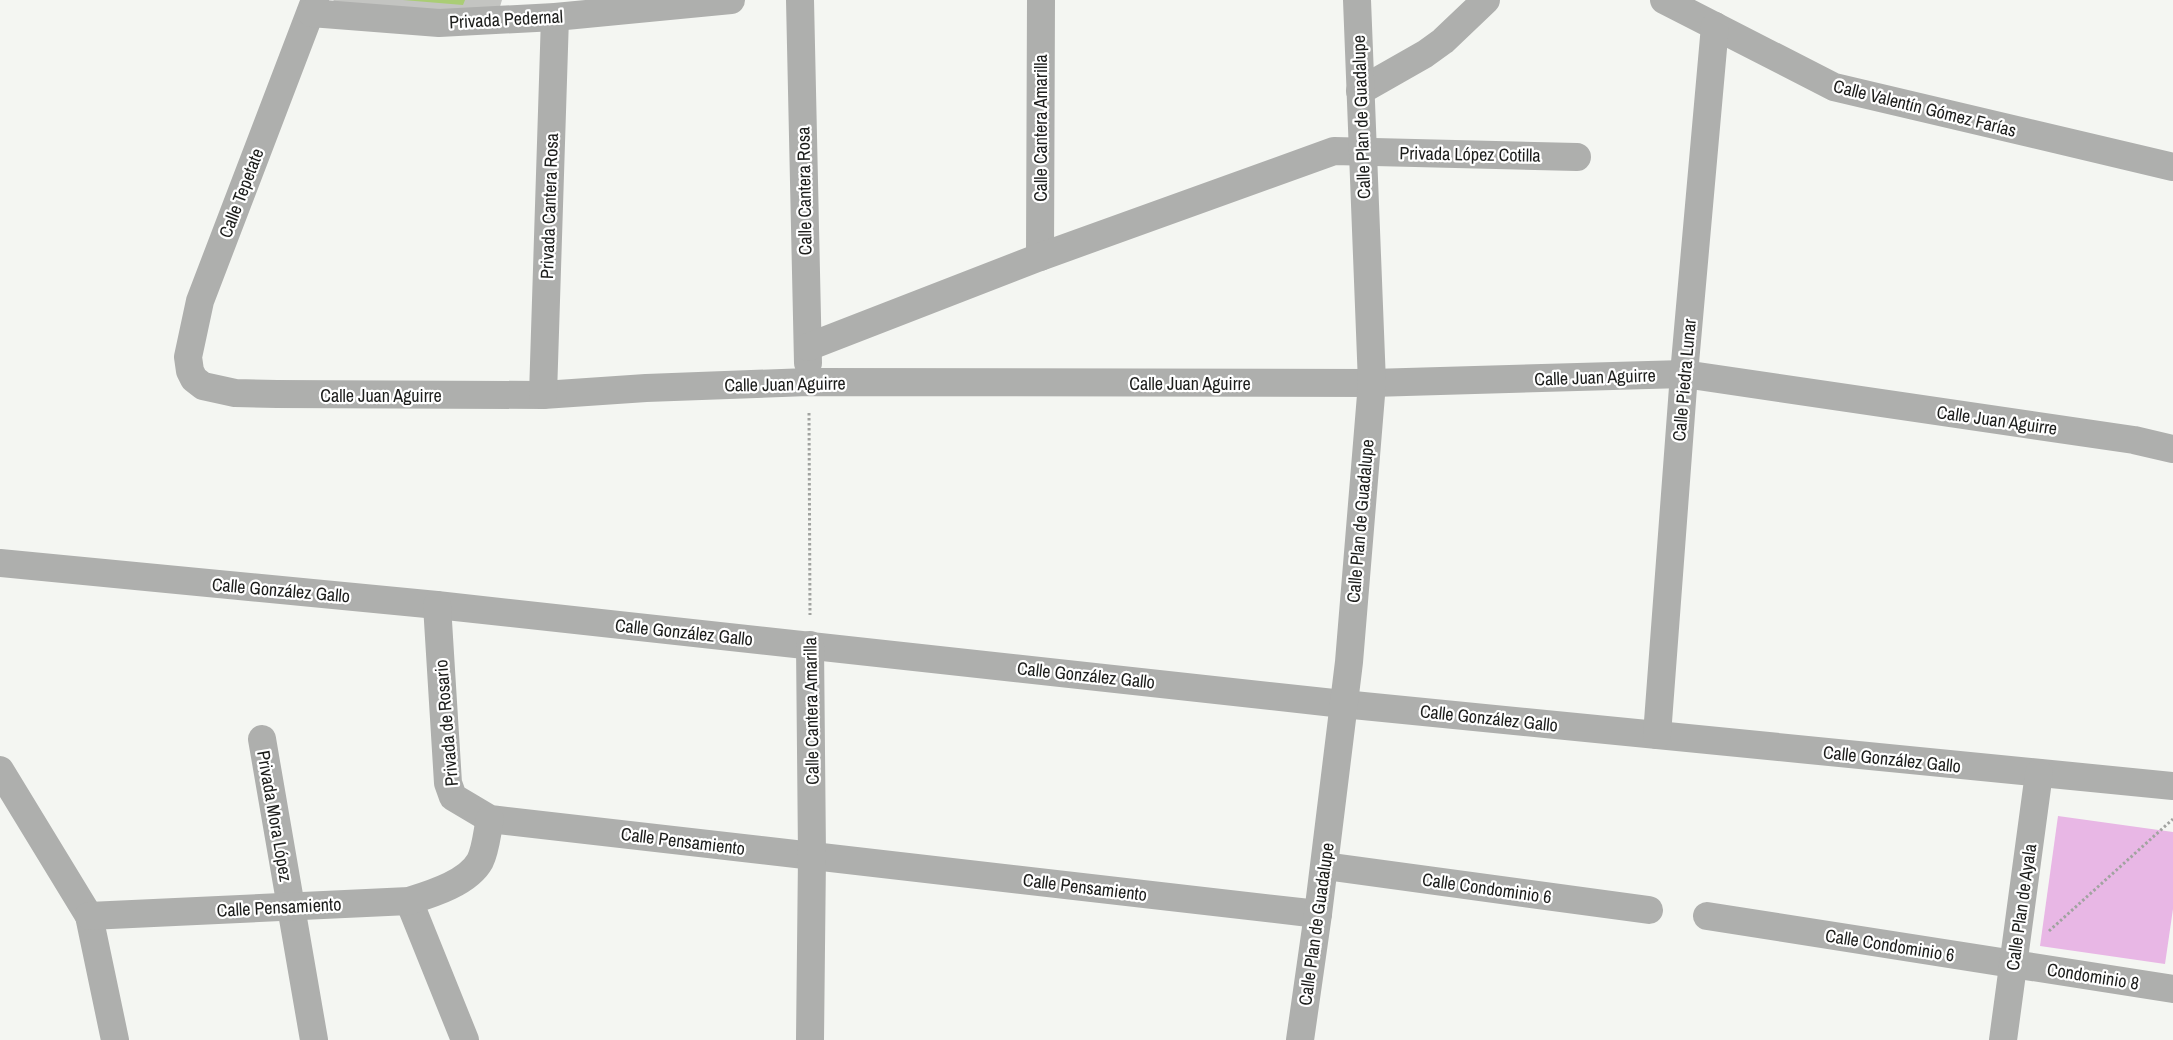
<svg xmlns="http://www.w3.org/2000/svg" width="2173" height="1040" font-family="'Archivo Narrow',sans-serif">
<style>
.green{fill:#e8b7e5}
.shadow{fill:#0003}
.building{fill:#aacd75}
.lines{fill:none;stroke-linecap:round;stroke-linejoin:round}
.path{stroke:#a1a3a0;stroke-width:3;stroke-dasharray:2.5 2.5;stroke-linecap:butt}
.minor{stroke:#aeafad;stroke-width:28}
.labels{text-anchor:middle;dominant-baseline:central;stroke-width:4.5;stroke-linejoin:round;paint-order:stroke}
.street-label{font-size:18px;fill:#1c1d1b;stroke:#fff}
</style>
<rect width="100%" height="100%" fill="#f4f6f2"/>
<polygon class="green" points="2058,816 2173,832 2173,909 2165,964 2040,946"/>
<polygon class="shadow" points="333,0 502,0 492,33 359,26"/>
<polygon class="building" points="403,0 465,0 463,5"/>
<g class="lines">
<g class="path">
<polyline points="809,413 810,615"/>
<polyline points="2049,931 2173,819"/>
</g>
<g class="minor">
<polyline points="315,0 200,301 188,357 190,371 194,379 203,386 235,393 277,394 543,395 646,388 808,382 1372,383 1684,374 2134,440 2173,449"/>
<polyline points="800,0 808,363"/>
<polyline points="1664,0 1834,87 2173,167"/>
<polyline points="311,13 439,23 555,17 731,0"/>
<polyline points="1360,91 1425,54 1443,41 1486,0"/>
<polyline points="1040,257 1041,0"/>
<polyline points="808,347 1040,257 1334,151 1577,157"/>
<polyline points="543,395 555,17"/>
<polyline points="0,563 437,605 1343,704 2173,786"/>
<polyline points="437,605 448,783 453,797 490,819 1318,914"/>
<polyline points="1657,735 1684,374 1715,26"/>
<polyline points="262,739 314,1040"/>
<polyline points="0,770 89,916 115,1040"/>
<polyline points="1325,866 1649,910"/>
<polyline points="409,901 465,1040"/>
<path d="M 89,916 L 409,901 C 431,894 468,883 480,861 C 486,849 487,832 490,819"/>
<polyline points="1707,916 2173,989"/>
<polyline points="810,1040 812,856 810,645"/>
<polyline points="1300,1040 1318,914 1349,662 1372,383 1357,0"/>
<polyline points="2003,1040 2039,773"/>
</g>
</g>
<g class="labels">
<g class="street-label">
<text transform="translate(506 19) rotate(-3)">Privada Pedernal</text>
<text transform="translate(1925 108) rotate(14)">Calle Valentín Gómez Farías</text>
<text transform="translate(1361 117) rotate(-92)">Calle Plan de Guadalupe</text>
<text transform="translate(1040 128) rotate(-90)">Calle Cantera Amarilla</text>
<text transform="translate(1470 154) rotate(1)">Privada López Cotilla</text>
<text transform="translate(804 191) rotate(-91)">Calle Cantera Rosa</text>
<text transform="translate(241 193) rotate(-69)">Calle Tepetate</text>
<text transform="translate(549 206) rotate(-88)">Privada Cantera Rosa</text>
<text transform="translate(1595 377) rotate(-2)">Calle Juan Aguirre</text>
<text transform="translate(1684 380) rotate(-85)">Calle Piedra Lunar</text>
<text x="1190" y="383">Calle Juan Aguirre</text>
<text transform="translate(785 384) rotate(-1)">Calle Juan Aguirre</text>
<text x="381" y="395">Calle Juan Aguirre</text>
<text transform="translate(1997 420) rotate(8)">Calle Juan Aguirre</text>
<text transform="translate(1360 521) rotate(-85)">Calle Plan de Guadalupe</text>
<text transform="translate(281 590) rotate(5)">Calle González Gallo</text>
<text transform="translate(684 632) rotate(6)">Calle González Gallo</text>
<text transform="translate(1086 675) rotate(6)">Calle González Gallo</text>
<text transform="translate(811 711) rotate(-91)">Calle Cantera Amarilla</text>
<text transform="translate(1489 718) rotate(6)">Calle González Gallo</text>
<text transform="translate(446 723) rotate(-95)">Privada de Rosario</text>
<text transform="translate(1892 759) rotate(6)">Calle González Gallo</text>
<text transform="translate(275 816) rotate(80)">Privada Mora López</text>
<text transform="translate(683 841) rotate(7)">Calle Pensamiento</text>
<text transform="translate(1085 887) rotate(7)">Calle Pensamiento</text>
<text transform="translate(1487 888) rotate(8)">Calle Condominio 6</text>
<text transform="translate(279 907) rotate(-3)">Calle Pensamiento</text>
<text transform="translate(2021 907) rotate(-82)">Calle Plan de Ayala</text>
<text transform="translate(1316 924) rotate(-82)">Calle Plan de Guadalupe</text>
<text transform="translate(1890 945) rotate(9)">Calle Condominio 6</text>
<text transform="translate(2093 976) rotate(9)">Condominio 8</text>
</g>
</g>
</svg>
